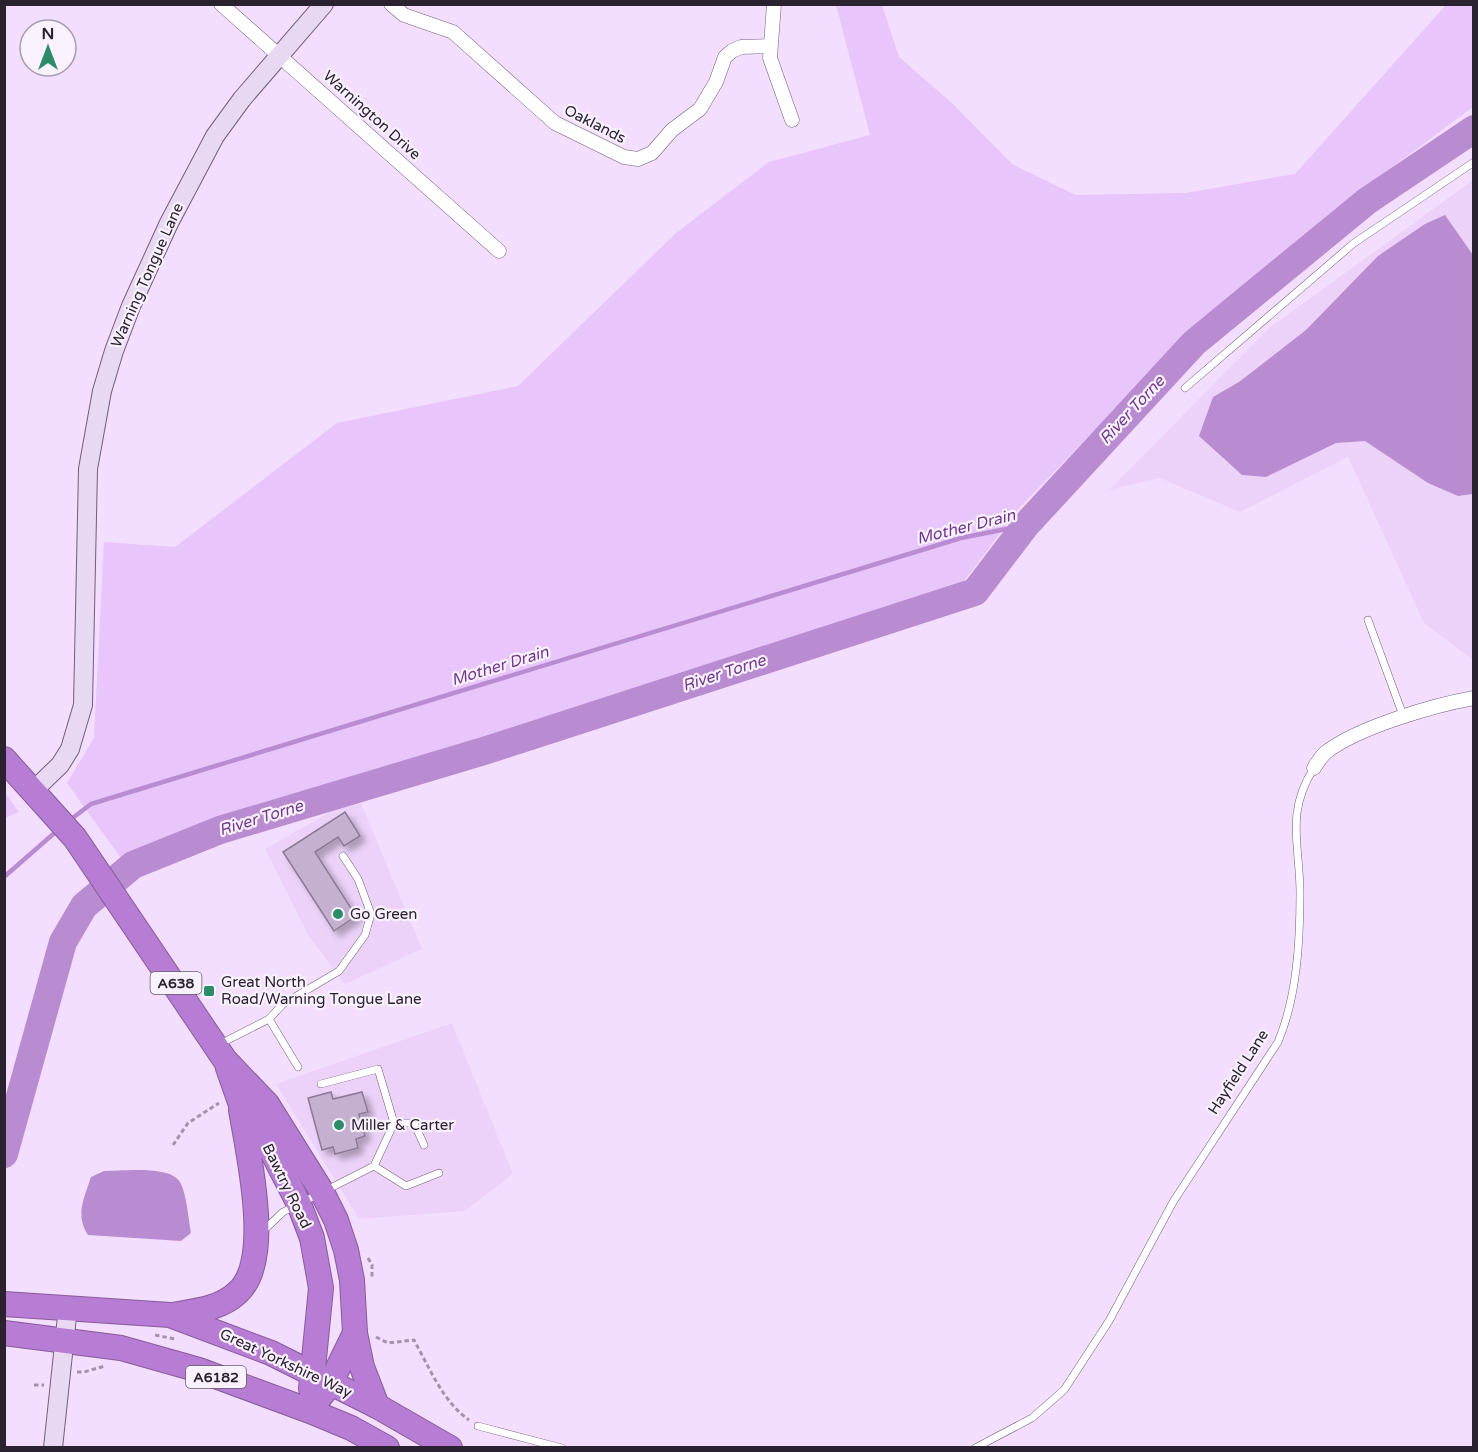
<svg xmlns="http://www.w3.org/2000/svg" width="1478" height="1452" font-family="'Varela Round',sans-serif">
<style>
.built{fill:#ecd2f9}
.green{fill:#e8c5fa}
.water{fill:#b98bd1}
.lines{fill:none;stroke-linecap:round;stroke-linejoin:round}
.stream{stroke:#b98bd1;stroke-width:4.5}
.river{stroke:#b98bd1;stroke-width:28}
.building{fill:#c5b0cf;stroke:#8d7997;stroke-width:1.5;filter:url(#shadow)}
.lane-casing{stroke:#715e7a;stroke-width:8}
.street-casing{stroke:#715e7a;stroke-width:15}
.secondary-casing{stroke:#715e7a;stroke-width:20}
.highway-casing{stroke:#865c99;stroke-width:26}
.path{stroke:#a293ab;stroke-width:3;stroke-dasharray:4.5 3;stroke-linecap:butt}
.lane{stroke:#fff;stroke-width:7}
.street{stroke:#fff;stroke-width:14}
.secondary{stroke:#e9d8f2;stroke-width:18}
.highway{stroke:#b77cd3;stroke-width:24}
.poi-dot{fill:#298d68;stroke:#f9f1fe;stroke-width:2}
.labels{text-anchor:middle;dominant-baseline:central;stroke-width:4.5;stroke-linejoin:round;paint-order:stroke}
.shield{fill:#f9f1fe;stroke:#68606c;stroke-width:1.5}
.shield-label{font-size:14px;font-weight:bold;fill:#2a222e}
.street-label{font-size:15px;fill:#2a222e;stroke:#f9f1fe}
.poi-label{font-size:15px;fill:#2a222e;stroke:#f9f1fe;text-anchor:start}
.water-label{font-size:16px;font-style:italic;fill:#72388c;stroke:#f9f1fe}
</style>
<defs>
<filter id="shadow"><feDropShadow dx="5.5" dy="5.5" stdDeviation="3" flood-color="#0004"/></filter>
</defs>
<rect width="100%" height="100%" fill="#f3deff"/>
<g class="built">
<polygon points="1473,180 1473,660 1424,623 1348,457 1240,512 1159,478 1109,490 1268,329"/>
<polygon points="358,796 422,949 345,984 308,935 265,849"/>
<polygon points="452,1023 513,1174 465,1211 359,1219 276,1084"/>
</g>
<g class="green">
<polygon points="836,5 882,5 899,57 954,105 1012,164 1075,195 1186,193 1295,174 1446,5 1473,5 1473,107 1329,214 1188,334 1019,508 961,585 187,830 123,861 67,783 94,738 104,542 175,547 337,423 518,386 676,233 769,162 870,135"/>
<polygon points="5,793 19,812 5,818 4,818"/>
</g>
<g class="water">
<polygon points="1445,215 1473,255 1473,494 1458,496 1428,483 1365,441 1336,443 1266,477 1242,475 1199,436 1213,397 1239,382 1306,330 1378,256 1425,224"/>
<path d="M 104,1171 C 122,1171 170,1165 180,1182 C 187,1195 188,1218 191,1233 L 181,1241 L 88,1235 C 75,1214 84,1199 91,1177 Z"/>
</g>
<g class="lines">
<g class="stream">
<polyline points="70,820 91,804 961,538 1026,525"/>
<polyline points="4,877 59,829"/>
</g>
<polyline class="river" points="4,1154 63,942 84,906 133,865 220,830 487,750 975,592 1026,525 1194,343 1367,201 1474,129"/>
</g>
<g class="building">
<polygon points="345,812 360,836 344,846 338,837 315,852 356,916 334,931 283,852"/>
<polygon points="331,1092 333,1099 362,1092 368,1112 359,1114 365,1136 356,1139 358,1148 335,1154 333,1147 322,1150 308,1098"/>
</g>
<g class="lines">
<defs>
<g id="lane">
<polyline points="1185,388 1354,243 1474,162"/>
<polyline points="1368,620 1404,718"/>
<polyline points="269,1019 283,1004 339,971 365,935 371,914 358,879 343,856"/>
<polyline points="218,1045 269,1019 298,1067"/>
<polyline points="321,1084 378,1069 394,1123"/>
<polyline points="374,1166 406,1186 439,1173"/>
<polyline points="264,1230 283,1212 374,1166 394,1123 414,1123 424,1145"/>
<polyline points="478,1426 562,1448"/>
<path d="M 975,1448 L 1032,1418 L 1064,1390 L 1109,1321 L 1173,1202 L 1278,1042 C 1297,997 1300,942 1300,893 C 1300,845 1285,813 1314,768"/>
</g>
<g id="street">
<polyline points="221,4 499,251"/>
<polyline points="391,4 404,15 453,32 555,123 624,157 638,159 652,153 672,130 700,109 716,82 725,57 732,51 741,47 770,46"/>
<polyline points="774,4 770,58 792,120"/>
<path d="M 1314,768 C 1317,763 1321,757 1325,753 C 1356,728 1434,705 1474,698"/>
</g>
<g id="secondary">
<polyline points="34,790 60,765 70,749 83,705 88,469 102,391 114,351 131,306 169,223 215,136 242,99 324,4"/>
<polyline points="53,1448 68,1307"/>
</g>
<g id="highway">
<polyline points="4,759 75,838 225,1060 267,1104 322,1192 336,1220 346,1250 352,1280 355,1333 362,1367 377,1406"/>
<polyline points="228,1068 240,1102 269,1146 299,1204 312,1238 321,1288 311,1389"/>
<polyline points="4,1304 170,1315 271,1353 377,1406 450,1448"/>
<path d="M 172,1315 C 195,1311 220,1309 237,1293 C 274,1262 248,1153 241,1110"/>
<polyline points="4,1333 121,1348 199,1370 310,1411 351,1428 387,1448"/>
<polyline points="320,1397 330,1384 355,1333"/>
</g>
</defs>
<use href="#lane" class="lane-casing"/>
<use href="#street" class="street-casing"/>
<use href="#secondary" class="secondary-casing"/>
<use href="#highway" class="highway-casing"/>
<g class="path">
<polyline points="173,1145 188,1123 219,1103"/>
<polyline points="368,1258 372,1265 372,1277"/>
<polyline points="155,1335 175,1339"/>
<path d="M 376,1337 L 388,1343 L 414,1340 C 429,1367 443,1402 469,1420"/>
<polyline points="77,1372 84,1372 105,1366"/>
<polyline points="34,1385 44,1385"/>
</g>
<use href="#lane" class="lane"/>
<use href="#street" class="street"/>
<use href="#secondary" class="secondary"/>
<use href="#highway" class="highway"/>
</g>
<g class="poi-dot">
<circle cx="338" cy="914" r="6"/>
<rect x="203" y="985" width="12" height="12" rx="3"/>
<circle cx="339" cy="1125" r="6"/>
</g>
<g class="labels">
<g class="shield">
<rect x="150.5" y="972" width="51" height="22" rx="4.5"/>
<rect x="186" y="1366" width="60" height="22" rx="4.5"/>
</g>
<g class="shield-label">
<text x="176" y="983">A638</text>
<text x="216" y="1377">A6182</text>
</g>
<g class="street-label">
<text transform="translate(372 115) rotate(42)">Warnington Drive</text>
<text transform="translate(595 124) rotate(27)">Oaklands</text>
<text transform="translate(147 275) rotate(-66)">Warning Tongue Lane</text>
<text transform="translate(1238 1072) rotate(-57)">Hayfield Lane</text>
<text transform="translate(287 1186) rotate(64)">Bawtry Road</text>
<text transform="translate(286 1363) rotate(25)">Great Yorkshire Way</text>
</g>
<g class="poi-label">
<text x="350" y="914">Go Green</text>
<text x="221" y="982">Great North<tspan x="221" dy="17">Road/Warning Tongue Lane</tspan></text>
<text x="351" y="1125">Miller &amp; Carter</text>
</g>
<g class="water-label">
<text transform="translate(1132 410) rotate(-47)">River Torne</text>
<text transform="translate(966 527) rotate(-14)">Mother Drain</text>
<text transform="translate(500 666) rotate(-17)">Mother Drain</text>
<text transform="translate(724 673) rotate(-18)">River Torne</text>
<text transform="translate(261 818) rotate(-17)">River Torne</text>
</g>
</g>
<rect width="1478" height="1452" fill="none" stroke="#2a222e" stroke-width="12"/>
<g transform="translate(48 48)"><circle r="28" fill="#f9f1fe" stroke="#a69eab" stroke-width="1.5"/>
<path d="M0-4.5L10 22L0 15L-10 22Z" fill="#298d68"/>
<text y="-9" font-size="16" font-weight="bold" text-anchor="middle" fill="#2a222e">N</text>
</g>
</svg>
